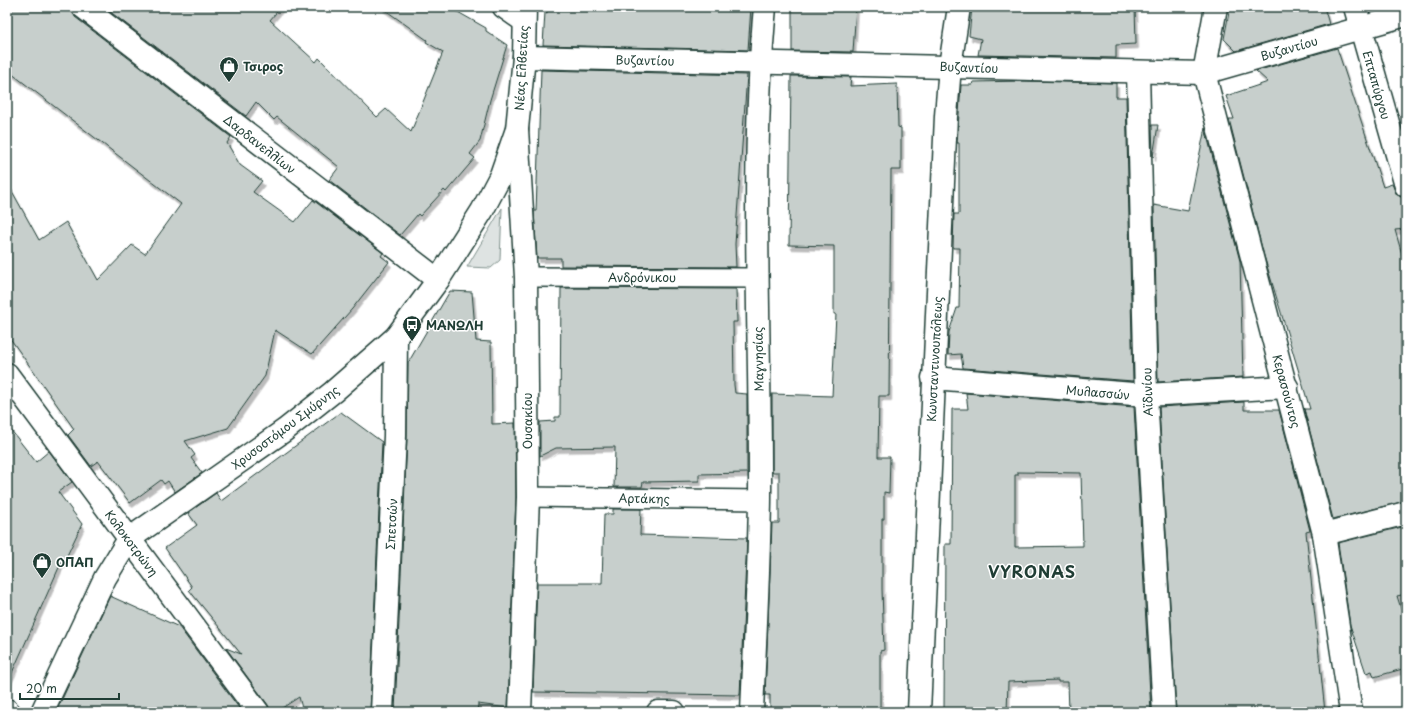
<svg xmlns="http://www.w3.org/2000/svg" width="1413" height="719" font-family="'Playpen Sans',sans-serif">
<style>
.green{fill:#dee3e2;stroke:#7e908b}
.building{fill:#c7cfcc;stroke:#1f3d34;fill-rule:evenodd;filter:url(#shadow)}
.lines{fill:none;stroke-linecap:round;stroke-linejoin:round}
.pedestrian-casing{stroke:#1f3d34;stroke-width:22}
.minor-casing{stroke:#1f3d34;stroke-width:25}
.tertiary-casing{stroke:#1f3d34;stroke-width:25}
.pedestrian{stroke:#fff;stroke-width:19}
.minor{stroke:#fff;stroke-width:22}
.tertiary{stroke:#fff;stroke-width:22}
.labels{text-anchor:middle;dominant-baseline:central;stroke-width:3;stroke-linejoin:round;paint-order:stroke}
.street-label{font-size:12px;fill:#1f3d34;stroke:#fff}
.poi-label{font-size:12px;font-weight:bold;fill:#1f3d34;stroke:#fff;text-anchor:start}
.district-label{font-size:16px;font-weight:bold;letter-spacing:1px;fill:#1f3d34;stroke:#fff}
</style>
<defs>
<filter id="shadow"><feDropShadow dx="2.5" dy="4.5" stdDeviation="0" flood-color="#0004"/></filter>
</defs>
<rect width="100%" height="100%" fill="#fff"/>
<filter id="ink" filterUnits="userSpaceOnUse"><feTurbulence type="fractalNoise" baseFrequency=".025" numOctaves="2"/><feDisplacementMap in="SourceGraphic" scale="8" xChannelSelector="R" yChannelSelector="G"/><feConvolveMatrix kernelMatrix="1 2 1 2 8 2 1 2 1" color-interpolation-filters="sRGB"/></filter>
<g filter="url(#ink)">
<polygon class="green" points="502,208 500,260 491,268 467,267"/>
<g class="building">
<polygon points="7,7 71,7 75,17 231,137 227,143 240,165 262,181 253,192 295,222 313,200 383,253 381,256 389,262 352,309 312,354 275,330 265,376 228,428 185,441 195,455 191,458 202,473 175,492 168,481 164,484 161,480 130,503 98,461 91,466 68,435 74,429 7,334 7,182 39,240 66,222 98,280 132,245 145,254 181,204 7,70"/>
<polygon points="104,7 281,7 270,20 316,62 319,58 377,117 386,109 411,132 443,52 426,42 427,40 381,7 449,7 486,28 486,31 507,45 490,100 480,141 470,154 475,158 446,192 444,190 420,216 418,214 400,235 329,180 339,167 277,117 274,120 256,102 246,116"/>
<polygon points="547,7 751,7 748,50 543,45 545,12 547,13"/>
<polygon points="792,7 856,7 853,52 792,51"/>
<polygon points="972,7 1135,7 1136,44 1116,45 1116,58 978,55 981,39 969,36"/>
<polygon points="1230,7 1324,7 1329,24 1236,51 1224,39"/>
<polygon points="1337,48 1383,187 1392,184 1397,195 1406,198 1406,229 1395,230 1406,268 1406,489 1405,501 1333,519 1304,409 1310,409 1264,256 1229,119 1234,119 1226,96 1268,82 1256,71"/>
<polygon points="541,70 747,75 735,244 736,267 561,266 561,258 537,258 534,211 536,211"/>
<polygon points="791,76 851,77 850,86 897,84 898,127 901,128 901,170 891,170 889,396 879,396 878,457 890,457 889,493 884,492 884,519 882,519 882,589 884,650 880,651 880,712 770,712 770,695 765,695 772,523 779,523 779,472 772,472 772,394 832,396 836,314 834,314 834,246 789,245"/>
<polygon points="1023,81 1116,83 1116,97 1126,97 1133,381 963,368 961,354 948,355 949,332 957,308 959,308 960,248 953,248 954,214 959,214 959,143 957,143 961,85 972,85 973,82"/>
<polygon points="1152,125 1158,125 1153,157"/>
<polygon points="1205,128 1240,261 1243,377 1158,382 1154,205 1188,211"/>
<polygon points="561,288 736,289 737,322 733,322 734,385 735,393 747,394 747,473 699,474 699,481 643,482 642,487 614,487 615,447 556,448 540,456 540,422 555,421 555,417 560,417"/>
<polygon points="450,291 472,292 476,341 491,342 492,424 515,423 516,497 508,708 478,704 477,712 395,712 407,437 408,363"/>
<path d="M 966,393 L 1134,407 L 1151,712 L 1069,712 L 1068,682 L 1058,682 L 1058,680 L 1008,682 L 1007,712 L 944,712 L 945,544 L 951,544 L 952,409 L 968,409 ZM 1018,472 L 1081,473 L 1083,546 L 1015,547 L 1015,475 L 1018,475 Z"/>
<polygon points="1244,402 1244,410 1279,410 1310,531 1306,532 1325,712 1176,712 1159,407"/>
<polygon points="341,412 382,442 370,712 303,712 299,697 276,712 270,712 268,705 226,648 241,654 189,590 192,587 165,548 197,525 188,513 216,493 221,501"/>
<polygon points="7,425 36,462 49,451 72,482 58,492 82,524 63,564 61,563 7,684"/>
<polygon points="613,509 641,509 640,535 747,538 740,695 533,692 537,583 602,583 604,514 613,514"/>
<polygon points="1406,526 1406,594 1397,596 1406,624 1406,668 1374,677 1372,671 1366,673 1350,625 1338,543"/>
<polygon points="110,596 179,627 242,712 56,712"/>
</g>
<g class="lines">
<defs>
<g id="pedestrian">
<polyline points="526,277 757,278"/>
<polyline points="528,497 760,500"/>
</g>
<g id="minor">
<polyline points="83,7 438,280"/>
<polyline points="504,7 524,21"/>
<polyline points="1216,7 1204,73 1324,534 1351,712"/>
<polyline points="1355,7 1406,186"/>
<polyline points="524,57 1204,73 1406,15"/>
<polyline points="1138,72 1146,395 1164,712"/>
<polyline points="517,129 526,277 528,497 520,712"/>
<polyline points="7,374 258,712"/>
<polyline points="933,378 1146,395 1287,387"/>
<polyline points="1324,534 1406,513"/>
<polyline points="7,710 9,712"/>
<polyline points="382,712 395,436 396,337"/>
<polyline points="658,712 674,712"/>
<path d="M 752,712 C 755,641 759,570 760,499 C 761,336 750,170 765,7"/>
<polyline points="919,712 946,116 950,66 959,7"/>
</g>
<polyline id="tertiary" points="42,712 105,578 129,539 285,430 333,392 396,337 438,280 482,211 501,175 517,129 524,57 525,7"/>
</defs>
<use href="#pedestrian" class="pedestrian-casing"/>
<use href="#minor" class="minor-casing"/>
<use href="#tertiary" class="tertiary-casing"/>
<use href="#pedestrian" class="pedestrian"/>
<use href="#minor" class="minor"/>
<use href="#tertiary" class="tertiary"/>
</g>
</g>
<defs>
<symbol id="shop-pin" viewBox="-11 -11 22 30"><path d="M0 17L-7.5 6A9.5 9.5 0 1 1 7.5 6Z" fill="#1f3d34" stroke="#fff"/><path d="M-5-2.5h2.3a2.7 3.5 0 0 1 5.4 0H5L5.5 6h-11ZM-1.5-2.5h3a1.5 2.3 0 0 0-3 0Z" fill="#fff"/></symbol>
<symbol id="bus-pin" viewBox="-11 -11 22 30"><path d="M0 17L-7.5 6A9.5 9.5 0 1 1 7.5 6Z" fill="#1f3d34" stroke="#fff"/><path d="M-5-6H5V4H4V6H2V4H-2V6H-4V4H-5ZM-3.5-4V0h7V-4ZM-3.5 1.2v1.5H-2V1.2ZM2 1.2v1.5H3.5V1.2Z" fill="#fff"/></symbol>
</defs>
<g fill-rule="evenodd">
<use href="#shop-pin" x="218" y="55" width="22" height="30"/>
<use href="#bus-pin" x="401" y="314" width="22" height="30"/>
<use href="#shop-pin" x="31" y="551" width="22" height="30"/>
</g>
<g class="labels">
<g class="street-label">
<text transform="translate(1289 48) rotate(-16)">Βυζαντίου</text>
<text transform="translate(645 60) rotate(1)">Βυζαντίου</text>
<text transform="translate(969 67) rotate(2)">Βυζαντίου</text>
<text transform="translate(521 68) rotate(-87)">Νέας Ελβετίας</text>
<text transform="translate(1377 85) rotate(74)">Επταπύργου</text>
<text transform="translate(260 144) rotate(38)">Δαρδανελλίων</text>
<text x="642" y="277">Ανδρόνικου</text>
<text transform="translate(758 359) rotate(-91)">Μαγνησίας</text>
<text transform="translate(934 359) rotate(-87)">Κωνσταντινουπόλεως</text>
<text transform="translate(1287 391) rotate(75)">Κερασούντος</text>
<text transform="translate(1098 392) rotate(5)">Μυλασσών</text>
<text transform="translate(1147 392) rotate(-92)">Αϊδινίου</text>
<text transform="translate(527 421) rotate(-90)">Ουσακίου</text>
<text transform="translate(285 427) rotate(-37)">Χρυσοστόμου Σμύρνης</text>
<text transform="translate(644 498) rotate(1)">Αρτάκης</text>
<text transform="translate(391 524) rotate(-87)">Σπετσών</text>
<text transform="translate(132 543) rotate(53)">Κολοκοτρώνη</text>
</g>
<g class="poi-label">
<text x="243" y="66">Τσιρος</text>
<text x="426" y="325">ΜΑΝΏΛΗ</text>
<text x="56" y="562">ΟΠΑΠ</text>
</g>
<g class="district-label">
<text x="1032" y="571">VYRONAS</text>
</g>
</g>
<rect width="1413" height="719" fill="none" stroke="#fff" stroke-width="24"/>
<rect x="12" y="12" width="1389" height="695" fill="none" stroke="#1f3d34" stroke-width="1.5" filter="url(#ink)"/>
<path d="M20 693v6h99v-6" fill="none" stroke="#1f3d34" stroke-width="2"/>
<text x="26" y="693" font-size="12" fill="#1f3d34" stroke="#ffffff" stroke-width="3" paint-order="stroke">20 m</text>
</svg>
